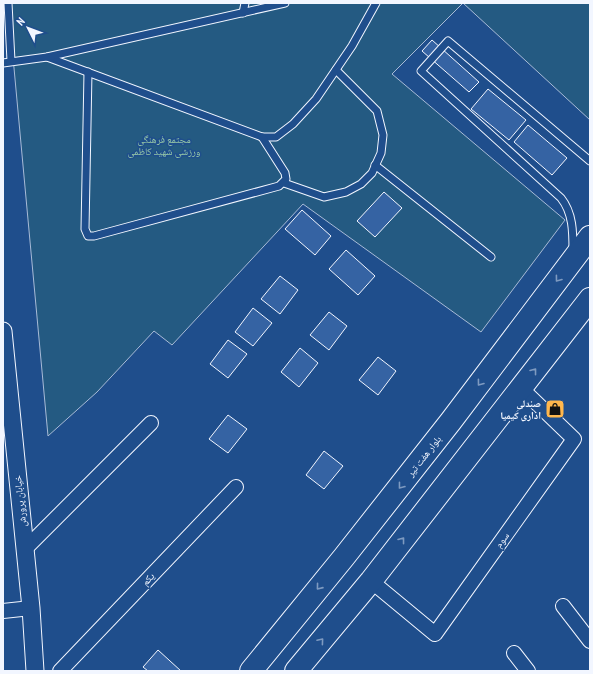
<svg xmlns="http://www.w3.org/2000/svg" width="593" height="674" font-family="'PT Sans Narrow','Noto Naskh Arabic',sans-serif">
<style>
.green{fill:#245a82;stroke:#a8bbd7}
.building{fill:#3563a3;stroke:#f2f6ff}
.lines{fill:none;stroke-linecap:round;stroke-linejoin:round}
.service-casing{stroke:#f2f6ff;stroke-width:9}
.minor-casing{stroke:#f2f6ff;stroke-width:16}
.tertiary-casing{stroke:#f2f6ff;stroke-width:19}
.primary-casing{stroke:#f2f6ff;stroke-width:24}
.service{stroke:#1f4e8c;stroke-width:7}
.minor{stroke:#1f4e8c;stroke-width:14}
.tertiary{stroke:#1f4e8c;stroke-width:17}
.primary{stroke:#1f4e8c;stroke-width:22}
.oneway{stroke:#7e9ac0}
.labels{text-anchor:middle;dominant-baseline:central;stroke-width:3;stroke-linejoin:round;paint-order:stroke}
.park-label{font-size:10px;fill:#97c8a6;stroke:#1f4e8c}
.poi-label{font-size:10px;font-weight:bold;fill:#f2f6ff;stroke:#1f4e8c;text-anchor:end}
.street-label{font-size:10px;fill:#f2f6ff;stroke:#1f4e8c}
</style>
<rect width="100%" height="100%" fill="#1f4e8c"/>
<polygon class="green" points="8,3 590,3 590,120 463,3 392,74 565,220 481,332 303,204 172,345 154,331 97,392 48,436"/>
<g class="building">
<polygon points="432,40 479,82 469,92 422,51"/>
<polygon points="488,89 526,120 509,140 471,109"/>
<polygon points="528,125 567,158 552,175 514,142"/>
<polygon points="384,192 402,208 375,237 357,221"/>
<polygon points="302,210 331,236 315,255 285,229"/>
<polygon points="346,250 375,276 358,295 329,269"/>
<polygon points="280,276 298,290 280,314 261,299"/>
<polygon points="253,308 272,323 253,346 235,332"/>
<polygon points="329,312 347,326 329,350 310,335"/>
<polygon points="228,340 247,354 228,378 210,364"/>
<polygon points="300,348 318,363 299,387 281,372"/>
<polygon points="378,357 396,371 378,395 359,380"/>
<polygon points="228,415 247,429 228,453 209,439"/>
<polygon points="324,451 343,466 324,489 306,475"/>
<polygon points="158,650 181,671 148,671 143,667"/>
</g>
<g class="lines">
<defs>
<g id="service">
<polyline points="8,3 11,61"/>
<polyline points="243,13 245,3"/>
<polyline points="47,57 262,137 276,137 293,124 316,99 352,46 376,3"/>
<polyline points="3,63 47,57 285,3"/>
<polyline points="88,72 85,229 88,236 94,236 279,186 286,179 285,173 262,137"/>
<polyline points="375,165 491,257"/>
<polyline points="284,183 324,197 346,192 361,184 372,173 381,153 383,135 377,111 336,70"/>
<path d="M 573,251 C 573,232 573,213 561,198 L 421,71 L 448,41 L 590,161"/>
</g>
<g id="minor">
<polyline points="25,549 151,423"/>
<polyline points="371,581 435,634 574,439 521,388"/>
<polyline points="563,606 590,641"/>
<polyline points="3,611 31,608"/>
<polyline points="514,653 528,671"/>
<polyline points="60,671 236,487"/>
</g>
<polyline id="tertiary" points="3,331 31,608 35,671"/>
<g id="primary">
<polyline points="251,671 344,557 451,421 590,237"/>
<polyline points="296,671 371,581 590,299"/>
</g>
</defs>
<use href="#service" class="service-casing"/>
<use href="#minor" class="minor-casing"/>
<use href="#tertiary" class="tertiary-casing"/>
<use href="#primary" class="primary-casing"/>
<use href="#service" class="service"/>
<use href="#minor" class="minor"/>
<use href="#tertiary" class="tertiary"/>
<use href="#primary" class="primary"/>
</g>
<defs><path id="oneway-chevron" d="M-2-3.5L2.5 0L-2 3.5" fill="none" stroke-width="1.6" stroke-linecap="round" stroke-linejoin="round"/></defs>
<g class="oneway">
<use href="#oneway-chevron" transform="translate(558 279) rotate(127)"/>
<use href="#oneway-chevron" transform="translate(534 371) rotate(-52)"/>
<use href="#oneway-chevron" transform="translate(480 383) rotate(127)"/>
<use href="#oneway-chevron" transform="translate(401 486) rotate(128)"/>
<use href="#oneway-chevron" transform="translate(402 540) rotate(-52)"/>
<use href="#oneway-chevron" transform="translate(319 587) rotate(129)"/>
<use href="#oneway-chevron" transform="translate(321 641) rotate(-50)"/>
</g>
<defs>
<symbol id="shop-square" viewBox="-11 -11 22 22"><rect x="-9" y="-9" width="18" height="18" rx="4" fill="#ffb74d" stroke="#1f4e8c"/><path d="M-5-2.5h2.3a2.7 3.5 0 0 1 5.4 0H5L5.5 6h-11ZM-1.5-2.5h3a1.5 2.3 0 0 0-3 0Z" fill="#111"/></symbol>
</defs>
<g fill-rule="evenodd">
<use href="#shop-square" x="544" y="398" width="22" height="22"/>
</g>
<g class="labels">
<g class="park-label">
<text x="164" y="139">مجتمع فرهنگی<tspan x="164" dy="12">ورزشی شهید کاظمی</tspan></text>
</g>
<g class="poi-label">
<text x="541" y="403">صندلی<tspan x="541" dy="12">اداری کیمیا</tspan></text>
</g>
<g class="street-label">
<text transform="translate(424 456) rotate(-52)">بلوار هفت تیر</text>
<text transform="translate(20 501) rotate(-96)">خیابان پرورش</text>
<text transform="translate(502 540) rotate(-54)">سوم</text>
<text transform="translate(148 579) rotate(-46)">یکم</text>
</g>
</g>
<rect width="593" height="674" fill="none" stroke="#f2f6ff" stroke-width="8"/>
<g transform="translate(28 28) rotate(312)" stroke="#1f4e8c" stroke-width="3" paint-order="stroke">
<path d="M0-3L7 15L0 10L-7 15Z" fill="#f2f6ff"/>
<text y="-6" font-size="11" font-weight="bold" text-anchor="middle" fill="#f2f6ff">N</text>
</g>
</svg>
